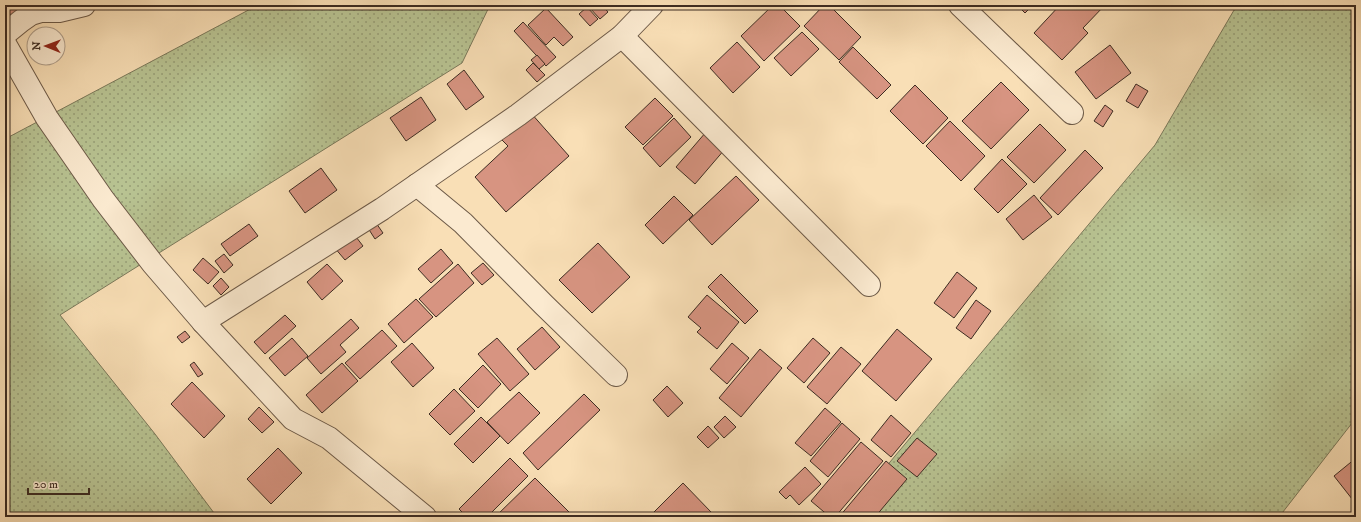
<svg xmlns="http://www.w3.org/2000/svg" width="1361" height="522" font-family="'IM FELL DW Pica',serif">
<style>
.grass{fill:url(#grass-dots);stroke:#7a785a}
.building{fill:#d79481;stroke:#3d2c22}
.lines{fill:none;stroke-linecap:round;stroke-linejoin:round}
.street-casing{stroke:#6c5947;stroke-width:24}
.street{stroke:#fbead0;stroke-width:22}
</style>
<defs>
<pattern id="grass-dots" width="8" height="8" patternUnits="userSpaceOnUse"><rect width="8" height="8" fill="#b8c392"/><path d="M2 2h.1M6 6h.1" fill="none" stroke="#979f77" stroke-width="1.8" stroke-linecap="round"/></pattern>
</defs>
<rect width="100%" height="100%" fill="#f9dfb6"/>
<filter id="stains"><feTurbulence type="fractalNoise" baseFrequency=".005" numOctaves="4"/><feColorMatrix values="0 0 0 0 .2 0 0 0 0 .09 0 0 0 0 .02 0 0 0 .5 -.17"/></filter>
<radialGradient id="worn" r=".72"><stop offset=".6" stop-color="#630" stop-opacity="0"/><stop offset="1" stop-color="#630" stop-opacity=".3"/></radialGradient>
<g class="grass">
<polygon points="258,5 490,5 462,63 60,315 155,434 217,517 5,517 5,139"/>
<polygon points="1237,5 1356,5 1356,418 1279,517 844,517 1155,145"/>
</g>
<g class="building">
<polygon points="5,5 29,5 11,16"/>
<polygon points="589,5 602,5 608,12 600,19 588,6"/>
<polygon points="773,5 779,5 800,26 764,61 741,36"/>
<polygon points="824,5 829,5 861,37 839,60 804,26"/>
<polygon points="1017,5 1033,5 1025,13"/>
<polygon points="1060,5 1105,5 1083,28 1088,33 1062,60 1034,33"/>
<polygon points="587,7 598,19 590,26 579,14"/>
<polygon points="546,8 573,37 563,46 554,37 546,45 528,25"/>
<polygon points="523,22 556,57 546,66 514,31"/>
<polygon points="802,32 819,49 791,76 774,58"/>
<polygon points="737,42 760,67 733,93 710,68"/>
<polygon points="1110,45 1131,73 1096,99 1075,72"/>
<polygon points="853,47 891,85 877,99 839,62"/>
<polygon points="537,55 545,64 539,69 531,60"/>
<polygon points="533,63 545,75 537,82 526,70"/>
<polygon points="464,70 484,97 466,110 447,84"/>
<polygon points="1001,82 1029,110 991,149 962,121"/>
<polygon points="1136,84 1148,91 1138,108 1126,101"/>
<polygon points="915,85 948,118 923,144 890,111"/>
<polygon points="421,97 436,120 406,141 390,118"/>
<polygon points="655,98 673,116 643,145 625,127"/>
<polygon points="1105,105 1113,111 1103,127 1094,121"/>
<polygon points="530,112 569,156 506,212 475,177 508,146 500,138"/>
<polygon points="674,118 691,137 660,167 643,148"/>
<polygon points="950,121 985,156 961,181 926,146"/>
<polygon points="1040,124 1066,150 1034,183 1007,157"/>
<polygon points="706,132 725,149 695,184 676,167"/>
<polygon points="1085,150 1103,168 1058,215 1040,198"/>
<polygon points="1002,159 1027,184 998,213 974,189"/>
<polygon points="321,168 337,190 305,213 289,191"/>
<polygon points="736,176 759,200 712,245 689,220"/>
<polygon points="1034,195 1052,217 1023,240 1006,219"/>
<polygon points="674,196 693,215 663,244 645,225"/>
<polygon points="374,220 383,233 375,239 366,225"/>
<polygon points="249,224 258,236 230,256 221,244"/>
<polygon points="353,233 363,246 345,260 334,247"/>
<polygon points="598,243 630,277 592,313 559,280"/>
<polygon points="441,249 453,263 431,283 418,269"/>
<polygon points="224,254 233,265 224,273 215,261"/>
<polygon points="203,258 219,272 208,284 193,270"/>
<polygon points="483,263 494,275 482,285 471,273"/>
<polygon points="327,264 343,281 322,300 307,282"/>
<polygon points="458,264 474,283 436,317 419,299"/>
<polygon points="957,272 977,288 954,318 934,303"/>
<polygon points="721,274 758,311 745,324 708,287"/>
<polygon points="221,278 229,287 221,295 213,286"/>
<polygon points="707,295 739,322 717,349 697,332 701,328 688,317"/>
<polygon points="416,299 433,317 404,343 388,324"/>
<polygon points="976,300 991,311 971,339 956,328"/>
<polygon points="285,315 296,326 265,354 254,342"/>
<polygon points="351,319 359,328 340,345 346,352 321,374 307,358"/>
<polygon points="542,327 560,347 535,370 517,349"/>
<polygon points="897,329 932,359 896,401 862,371"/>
<polygon points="382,330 397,346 360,379 345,363"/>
<polygon points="185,331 190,337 182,343 177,337"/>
<polygon points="292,338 308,356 285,376 269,358"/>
<polygon points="497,338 529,374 510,391 478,354"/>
<polygon points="813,338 830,353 804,383 787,368"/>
<polygon points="412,343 434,368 413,387 391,362"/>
<polygon points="732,343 749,358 727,384 710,369"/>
<polygon points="841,347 861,364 827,404 807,387"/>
<polygon points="760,349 782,368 741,417 719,398"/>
<polygon points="194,362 203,374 198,377 190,365"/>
<polygon points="342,363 358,381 322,413 306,395"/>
<polygon points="483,365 501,384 478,408 459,389"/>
<polygon points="192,382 225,416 204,438 171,404"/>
<polygon points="667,386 683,403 668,417 653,400"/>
<polygon points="454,389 475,411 450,435 429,414"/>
<polygon points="519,392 540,413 508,444 487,422"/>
<polygon points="584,394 600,410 538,470 523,453"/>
<polygon points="259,407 274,422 262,433 248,419"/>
<polygon points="825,408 841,422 811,456 795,443"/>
<polygon points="891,415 911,433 891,457 871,440"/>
<polygon points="725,416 736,427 724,438 714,427"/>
<polygon points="481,417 500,436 473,463 454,444"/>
<polygon points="842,423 860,439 828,477 810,461"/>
<polygon points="708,426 719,438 708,448 697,437"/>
<polygon points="917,438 937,454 917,477 897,461"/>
<polygon points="861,442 883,461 835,517 830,517 811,501"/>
<polygon points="278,448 302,473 271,504 247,479"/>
<polygon points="510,458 528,476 487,517 467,517 459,509"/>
<polygon points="1356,458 1356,504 1334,476"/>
<polygon points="886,461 907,479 875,517 839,517"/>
<polygon points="805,467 821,484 799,505 790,495 786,499 779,492"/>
<polygon points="535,478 569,512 565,517 495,517"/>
<polygon points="683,483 711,512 706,517 649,517"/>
</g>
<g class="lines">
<defs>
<g id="street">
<polyline points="960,5 1072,113"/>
<polyline points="5,34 21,21 31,14 41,11 59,11 84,5"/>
<polyline points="622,36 869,285"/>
<polyline points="5,44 47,118 103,199 153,264 203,322 293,419 329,438 425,517"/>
<polyline points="417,185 463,223 544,305 616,375"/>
<polyline points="203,322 382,209 518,115 622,36 652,5"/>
</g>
</defs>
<use href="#street" class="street-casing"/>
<use href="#street" class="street"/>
</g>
<rect width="1361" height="522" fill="none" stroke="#f9dfb6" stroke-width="20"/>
<rect x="6" y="6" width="1349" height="510" fill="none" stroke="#3d2c22" stroke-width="2"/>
<rect x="10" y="10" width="1341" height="502" fill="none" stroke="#3d2c22"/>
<g transform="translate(46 46) rotate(271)"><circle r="19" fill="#fbead0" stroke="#af9e8a"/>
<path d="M0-3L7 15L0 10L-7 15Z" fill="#8f2418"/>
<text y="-6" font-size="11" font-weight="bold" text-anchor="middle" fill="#3d2c22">N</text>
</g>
<path d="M28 488v6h61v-6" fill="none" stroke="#3d2c22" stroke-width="2"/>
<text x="34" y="488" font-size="12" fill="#3d2c22" stroke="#fbead0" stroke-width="3" paint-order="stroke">20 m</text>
<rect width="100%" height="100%" filter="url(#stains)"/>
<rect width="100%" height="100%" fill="url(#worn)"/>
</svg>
